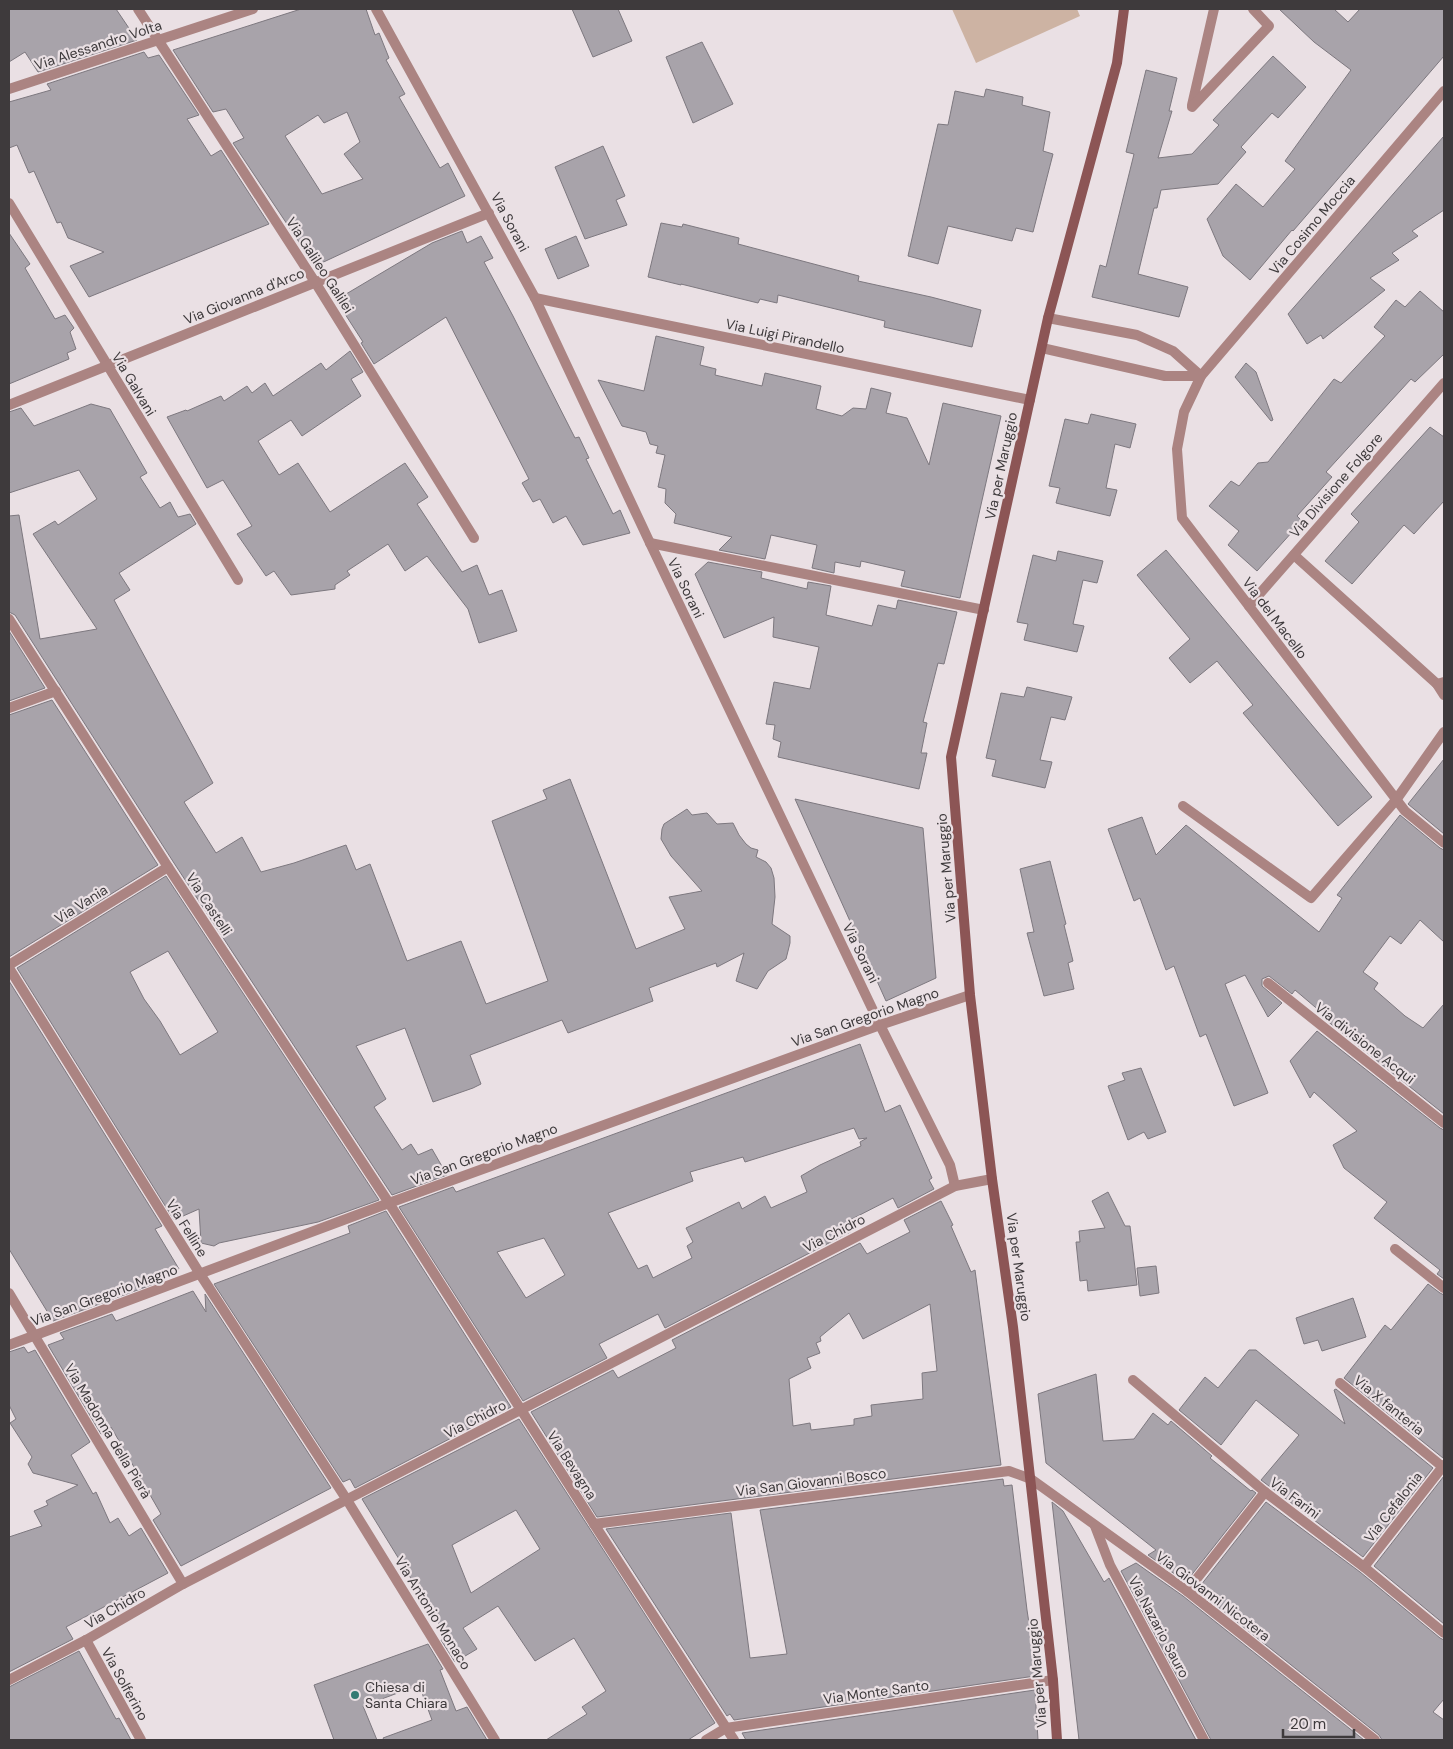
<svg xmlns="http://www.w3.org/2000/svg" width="1453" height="1749" font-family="'DM Sans',sans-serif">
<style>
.green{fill:#cdb3a3}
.building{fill:#a8a3aa;stroke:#7d787f;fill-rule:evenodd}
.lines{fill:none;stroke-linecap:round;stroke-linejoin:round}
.street{stroke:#ab8482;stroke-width:10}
.secondary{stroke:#8c5555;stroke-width:10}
.poi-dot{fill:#337a73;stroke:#eae0e4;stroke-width:2}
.labels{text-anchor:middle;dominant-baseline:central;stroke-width:4.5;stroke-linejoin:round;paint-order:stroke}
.street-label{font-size:14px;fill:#3e3a3c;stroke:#eae0e4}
.poi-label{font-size:14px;fill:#3e3a3c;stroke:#eae0e4;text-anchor:start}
</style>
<rect width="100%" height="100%" fill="#eae0e4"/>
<polygon class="green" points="952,9 1077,9 1080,16 976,63"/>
<g class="building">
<polygon points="9,9 116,9 137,40 38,72 25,52 9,62"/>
<path d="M 301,9 L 366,9 L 375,35 L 379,33 L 389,58 L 386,60 L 405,94 L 399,97 L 440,168 L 448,163 L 465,196 L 315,266 L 233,143 L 244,138 L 226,109 L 213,112 L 173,50 ZM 347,112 L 360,142 L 344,154 L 363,179 L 322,194 L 285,136 L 318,115 L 324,123 Z"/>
<polygon points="572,9 618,9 632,41 593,57"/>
<polygon points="1279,9 1334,9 1348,22 1360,9 1444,9 1444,56 1293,231 1292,230 1250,280 1223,256 1207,219 1236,184 1263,207 1295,169 1285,161 1351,70 1314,42"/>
<polygon points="702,42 733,104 693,123 666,57"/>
<polygon points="144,52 148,58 159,55 199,115 187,119 211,156 221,150 269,224 89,297 70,266 104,252 68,238 61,222 57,223 34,171 29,173 17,145 9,148 9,102 51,90 47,84"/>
<polygon points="1273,56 1306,87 1278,118 1272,113 1241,147 1246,152 1218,184 1161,190 1157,208 1154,208 1138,274 1188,287 1179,317 1092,297 1100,265 1106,267 1134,154 1126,152 1146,70 1177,78 1169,111 1172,111 1158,158 1192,154 1219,125 1213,120"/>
<polygon points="986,89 1023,97 1022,105 1050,112 1043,151 1053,154 1033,232 1016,228 1012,241 948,226 938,264 908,256 938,124 948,125 955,91 984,97"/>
<polygon points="1444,136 1444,210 1412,231 1418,236 1392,253 1399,260 1370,278 1385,290 1323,339 1321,335 1307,344 1288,314"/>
<polygon points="603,146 625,196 616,200 627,225 585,239 555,167"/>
<polygon points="661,223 682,227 683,224 739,238 738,244 859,276 858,281 931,297 981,310 972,347 884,327 885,321 778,295 777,303 760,299 758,303 681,284 681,285 648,277"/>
<polygon points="462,231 467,243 481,236 493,258 484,262 513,316 575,438 579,437 589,458 586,459 613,514 620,510 630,533 583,545 566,516 553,523 540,499 533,502 522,483 529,479 446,317 374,364 361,343 363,342 336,300 432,243"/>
<polygon points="9,233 30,264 25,268 55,319 65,315 74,328 70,332 76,349 67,353 69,359 9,384"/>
<polygon points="576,236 589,266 558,279 545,249"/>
<polygon points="1420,291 1444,312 1444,354 1415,382 1411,379 1326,472 1332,477 1297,516 1302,521 1257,571 1228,545 1239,531 1209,506 1231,481 1239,486 1258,463 1268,462 1334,379 1341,383 1385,336 1374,327 1396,300 1405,307"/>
<polygon points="656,336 704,347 700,365 716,369 715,375 762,386 765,373 821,386 816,409 842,416 853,408 866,409 871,388 891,393 886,413 907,418 929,465 943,403 1001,416 960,598 901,586 905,571 861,561 860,567 835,562 834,573 812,568 817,545 771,535 765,559 719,550 732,537 674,523 676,514 665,503 666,489 658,487 665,455 656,453 658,446 650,444 646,432 622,426 598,380 644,391"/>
<polygon points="350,351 363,372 351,379 361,396 302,436 291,420 258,441 279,475 298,463 330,512 405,463 428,497 417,504 462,572 477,565 489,595 502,590 517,631 479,643 468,609 427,556 405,571 388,544 347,571 350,575 335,585 335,589 291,595 274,571 266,576 237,534 252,526 223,480 207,488 167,417 186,410 187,411 221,396 224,401 247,386 252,393 265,383 273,396 321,363 326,370"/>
<polygon points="1246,363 1256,372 1273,420 1271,421 1235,377"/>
<polygon points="91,404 110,409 147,473 140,477 160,508 170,502 178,517 190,514 196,524 119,573 130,590 114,600 213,783 184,802 216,853 242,837 261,872 294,863 346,845 356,870 370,864 407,961 461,941 486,1004 548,981 492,821 547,799 543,790 570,779 636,949 685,929 669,897 702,891 671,856 661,839 662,829 664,824 687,809 692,815 707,813 717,824 733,823 739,835 746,844 751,848 758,850 756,857 766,862 771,868 774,878 775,897 772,924 790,936 790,943 786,959 768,971 757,989 736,981 744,953 717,967 716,963 649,988 653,1001 568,1033 562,1020 470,1055 481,1084 473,1088 433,1102 405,1028 356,1046 386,1099 374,1107 402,1150 411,1144 418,1155 432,1149 447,1175 392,1195 174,863 15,615 9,612 9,516 19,515 40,639 97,629 33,534 55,521 58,525 97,499 79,470 9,493 9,412 21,408 34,426"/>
<polygon points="1091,414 1136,424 1130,448 1115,444 1106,488 1117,490 1110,516 1056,503 1060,488 1049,486 1065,419 1088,424"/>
<polygon points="1430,427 1444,437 1444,501 1414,534 1404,525 1352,584 1325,561 1359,522 1351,514"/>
<polygon points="1166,550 1372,797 1338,826 1243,713 1253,705 1217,661 1190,683 1169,658 1190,639 1137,575"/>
<polygon points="1058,551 1103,561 1097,583 1083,580 1073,624 1084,626 1077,652 1024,640 1028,624 1017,622 1033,555 1056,561"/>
<polygon points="708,562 762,572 761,578 807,589 808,582 831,586 826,615 872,626 878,605 896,609 898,600 957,612 944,664 938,663 923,722 927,723 921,753 927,753 919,789 778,757 781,742 773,739 775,725 766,724 774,682 810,689 819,647 773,637 774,617 724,638 695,574"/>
<polygon points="9,631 45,688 9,701"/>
<polygon points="1027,687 1072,697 1065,720 1051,717 1040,760 1052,762 1045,788 992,776 996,760 986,758 1001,693 1024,697"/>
<polygon points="52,700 158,865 9,957 9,715"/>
<polygon points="1444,759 1444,834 1408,804"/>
<polygon points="795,799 923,828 936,978 886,1001"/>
<polygon points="1400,815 1440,848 1444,850 1444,942 1420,920 1401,944 1390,936 1363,972 1378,983 1374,989 1405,1016 1423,1028 1444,1004 1444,1114 1326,1020 1328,1018 1295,990 1292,994 1269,976 1262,979 1262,986 1282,1003 1268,1017 1245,975 1225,984 1268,1093 1234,1106 1206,1034 1200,1037 1174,966 1166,970 1140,898 1134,901 1108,829 1142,817 1156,855 1186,825 1319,932 1342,898 1337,895"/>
<polygon points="1050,861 1066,924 1064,925 1073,961 1068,963 1074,989 1044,996 1027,933 1034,932 1020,869"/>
<path d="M 166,876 L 379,1200 L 318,1222 L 219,1243 L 214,1246 L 201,1243 L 199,1209 L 174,1220 L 17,968 ZM 168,951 L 218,1032 L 180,1055 L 160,1021 L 144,999 L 130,972 Z"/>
<polygon points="9,981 162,1226 155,1229 179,1269 162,1281 53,1321 9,1249"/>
<polygon points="1317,1031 1440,1128 1444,1130 1444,1279 1437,1274 1440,1270 1374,1218 1387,1202 1344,1168 1333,1145 1357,1131 1314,1092 1310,1098 1290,1061"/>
<path d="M 860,1044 L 885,1112 L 900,1105 L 932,1178 L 929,1180 L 934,1189 L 898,1208 L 893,1198 L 846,1222 L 852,1231 L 665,1328 L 658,1314 L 599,1344 L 607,1358 L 523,1401 L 399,1207 L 453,1187 L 456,1192 ZM 854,1128 L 859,1139 L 867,1138 L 860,1142 L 861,1146 L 820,1165 L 801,1176 L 807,1192 L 771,1208 L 765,1196 L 742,1209 L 739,1202 L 686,1228 L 693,1242 L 687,1246 L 692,1258 L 653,1278 L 647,1265 L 638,1269 L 608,1213 L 693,1181 L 690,1172 L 743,1157 L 745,1162 ZM 544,1238 L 565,1275 L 526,1298 L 497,1252 Z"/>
<polygon points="1141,1068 1166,1132 1148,1139 1144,1132 1128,1140 1108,1086 1125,1080 1122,1073"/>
<polygon points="1108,1192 1125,1226 1130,1226 1137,1285 1088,1291 1087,1280 1080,1281 1076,1242 1080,1242 1079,1231 1105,1228 1092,1201"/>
<path d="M 941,1201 L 953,1225 L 951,1226 L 971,1272 L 975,1270 L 1001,1465 L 597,1517 L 531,1412 L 613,1370 L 618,1378 L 676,1348 L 672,1340 L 860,1243 L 867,1254 L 910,1232 L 904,1220 ZM 930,1304 L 937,1371 L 922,1373 L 923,1399 L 871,1405 L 872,1416 L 854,1419 L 854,1425 L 811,1430 L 810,1423 L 793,1426 L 789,1379 L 811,1368 L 807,1358 L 820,1353 L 816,1343 L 821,1341 L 820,1337 L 849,1313 L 863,1339 Z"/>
<polygon points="386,1211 511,1407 355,1488 350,1479 343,1482 214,1284 350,1233 348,1226"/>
<polygon points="1156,1266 1159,1293 1140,1296 1137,1268"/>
<polygon points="1428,1284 1440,1293 1444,1295 1443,1458 1344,1378 1385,1325 1391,1330"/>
<polygon points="193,1291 206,1312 205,1294 331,1488 181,1566 153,1520 161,1514 111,1427 101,1434 48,1345 64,1339 60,1333 112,1314 116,1321"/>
<polygon points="1353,1298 1366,1337 1322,1351 1318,1340 1304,1344 1296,1318"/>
<polygon points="24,1347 28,1353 35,1350 90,1442 71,1455 93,1494 96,1492 110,1523 118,1518 129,1536 141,1528 168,1573 66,1627 73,1639 9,1672 9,1537 42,1526 34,1511 48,1505 46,1501 78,1485 33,1473 28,1464 32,1457 10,1423 16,1419 9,1405 9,1352"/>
<polygon points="1249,1350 1256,1350 1345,1424 1334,1390 1336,1389 1433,1468 1363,1557 1261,1480 1299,1435 1256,1400 1221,1445 1179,1410 1205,1377 1218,1388"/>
<polygon points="1096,1374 1103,1441 1134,1439 1153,1413 1168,1425 1171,1421 1212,1456 1210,1458 1251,1491 1252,1490 1256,1493 1186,1582 1148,1555 1156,1550 1046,1463 1038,1394"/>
<path d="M 519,1419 L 715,1723 L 688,1740 L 546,1740 L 587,1714 L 582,1707 L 606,1691 L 574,1638 L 535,1661 L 498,1606 L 463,1628 L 477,1649 L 455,1662 L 441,1640 L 447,1637 L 362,1499 ZM 516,1510 L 540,1549 L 471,1593 L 452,1545 Z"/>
<polygon points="1444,1476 1444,1624 1374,1566"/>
<polygon points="1003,1479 1004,1486 1012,1485 1027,1610 1036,1669 1034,1670 1035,1676 734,1720 730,1714 727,1716 606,1529 731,1513 750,1658 787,1654 760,1510"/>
<polygon points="1052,1502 1063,1511 1104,1582 1109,1578 1196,1740 1079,1740"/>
<polygon points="1266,1502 1360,1572 1440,1638 1444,1640 1444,1699 1433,1712 1444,1720 1444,1740 1382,1740 1379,1735 1197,1590"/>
<polygon points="1136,1563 1183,1596 1364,1740 1211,1740 1121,1571"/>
<polygon points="428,1644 443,1669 440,1670 456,1711 467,1707 487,1740 384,1740 383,1738 432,1720 419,1685 363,1706 377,1740 334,1740 314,1685"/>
<polygon points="79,1651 116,1719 119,1718 131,1740 9,1740 9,1687"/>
<polygon points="1035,1690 1038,1740 746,1740 742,1733"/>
</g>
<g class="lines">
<g class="street">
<polyline points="138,9 315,282 474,538"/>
<polyline points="376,9 535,298 650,543 880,1025 950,1165 955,1186"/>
<polyline points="9,89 253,9"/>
<polyline points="1444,91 1201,376 1184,412 1177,449 1182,518 1405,811 1444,843"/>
<polyline points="1192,105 1214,9"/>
<polyline points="1192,107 1269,26 1253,9"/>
<polyline points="9,203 238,580"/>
<polyline points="535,298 1030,400"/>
<polyline points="1042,348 1165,376 1201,376 1173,351 1137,335 1048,318"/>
<polyline points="9,405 489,213"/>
<polyline points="650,543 984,610"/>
<polyline points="1294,555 1437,684"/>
<polyline points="1249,606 1444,383"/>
<polyline points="9,619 168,867 389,1203 594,1524 734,1740"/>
<polyline points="1444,682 1437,684 1444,695"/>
<polyline points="9,708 56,691"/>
<polyline points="1183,806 1311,898 1396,800 1444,732"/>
<polyline points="9,965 168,867"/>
<polyline points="9,968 200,1274 347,1500 495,1740"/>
<polyline points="1268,983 1444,1123"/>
<polyline points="1395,1249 1444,1288"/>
<polyline points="9,1293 183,1584"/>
<polyline points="9,1345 389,1203 880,1025 970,995"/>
<polyline points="1133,1380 1265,1492 1364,1567 1444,1633"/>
<polyline points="1340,1383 1444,1468"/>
<polyline points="594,1524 1009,1471 1031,1479 1187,1591 1375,1740"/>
<polyline points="1095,1526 1110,1565 1204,1740"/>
<polyline points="1364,1567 1444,1465"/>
<polyline points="1187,1591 1265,1492"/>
<polyline points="86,1640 141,1740"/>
<polyline points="9,1680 86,1640 183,1584 955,1186 992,1179"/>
<polyline points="706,1740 726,1728 1053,1680"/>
</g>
<polyline class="secondary" points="1057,1740 1053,1680 1013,1327 992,1179 970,995 951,757 1048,318 1117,63 1124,9"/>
</g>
<circle class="poi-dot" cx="355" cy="1695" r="5"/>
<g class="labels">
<g class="street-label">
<text transform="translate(98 45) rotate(-18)">Via Alessandro Volta</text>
<text transform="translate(510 222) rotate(62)">Via Sorani</text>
<text transform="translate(1312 225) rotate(-50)">Via Cosimo Moccia</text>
<text transform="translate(320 265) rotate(57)">Via Galileo Galilei</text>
<text transform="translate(244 296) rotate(-22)">Via Giovanna d'Arco</text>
<text transform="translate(785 336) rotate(12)">Via Luigi Pirandello</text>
<text transform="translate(134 384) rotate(59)">Via Galvani</text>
<text transform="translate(1001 466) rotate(-78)">Via per Maruggio</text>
<text transform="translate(1336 485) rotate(-49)">Via Divisione Folgore</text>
<text transform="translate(686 588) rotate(64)">Via Sorani</text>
<text transform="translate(1275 618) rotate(53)">Via del Macello</text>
<text transform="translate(946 868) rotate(-95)">Via per Maruggio</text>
<text transform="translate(81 904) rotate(-32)">Via Vania</text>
<text transform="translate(209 904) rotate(57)">Via Castelli</text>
<text transform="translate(861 953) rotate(64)">Via Sorani</text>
<text transform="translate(865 1017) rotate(-19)">Via San Gregorio Magno</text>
<text transform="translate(1365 1043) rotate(38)">Via divisione Acqui</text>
<text transform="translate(484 1154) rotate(-20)">Via San Gregorio Magno</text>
<text transform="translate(187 1228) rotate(58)">Via Felline</text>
<text transform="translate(834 1233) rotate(-27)">Via Chidro</text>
<text transform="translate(1019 1267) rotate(82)">Via per Maruggio</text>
<text transform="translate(104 1295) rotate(-20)">Via San Gregorio Magno</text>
<text transform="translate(1389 1405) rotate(39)">Via X fanteria</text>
<text transform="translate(475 1419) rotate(-27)">Via Chidro</text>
<text transform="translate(108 1431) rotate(59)">Via Madonna della Pierà</text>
<text transform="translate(572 1465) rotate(57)">Via Bevagna</text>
<text transform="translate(811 1482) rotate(-7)">Via San Giovanni Bosco</text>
<text transform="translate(1295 1498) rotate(37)">Via Farini</text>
<text transform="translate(1393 1507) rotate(-52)">Via Cefalonia</text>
<text transform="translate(1213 1596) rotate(37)">Via Giovanni Nicotera</text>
<text transform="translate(115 1608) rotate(-30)">Via Chidro</text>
<text transform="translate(433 1613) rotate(58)">Via Antonio Monaco</text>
<text transform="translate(1159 1627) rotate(62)">Via Nazario Sauro</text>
<text transform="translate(1037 1673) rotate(-95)">Via per Maruggio</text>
<text transform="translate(125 1684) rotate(61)">Via Solferino</text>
<text transform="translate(876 1692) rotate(-8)">Via Monte Santo</text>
</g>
<g class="poi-label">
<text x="365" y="1687">Chiesa di<tspan x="365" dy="16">Santa Chiara</tspan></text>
</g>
</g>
<rect width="1453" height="1749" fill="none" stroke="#3e3a3c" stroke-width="20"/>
<path d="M1283 1729v8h71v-8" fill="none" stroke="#3e3a3c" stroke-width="2.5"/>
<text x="1290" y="1729" font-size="15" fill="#3e3a3c" stroke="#eae0e4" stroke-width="4" paint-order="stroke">20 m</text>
</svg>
